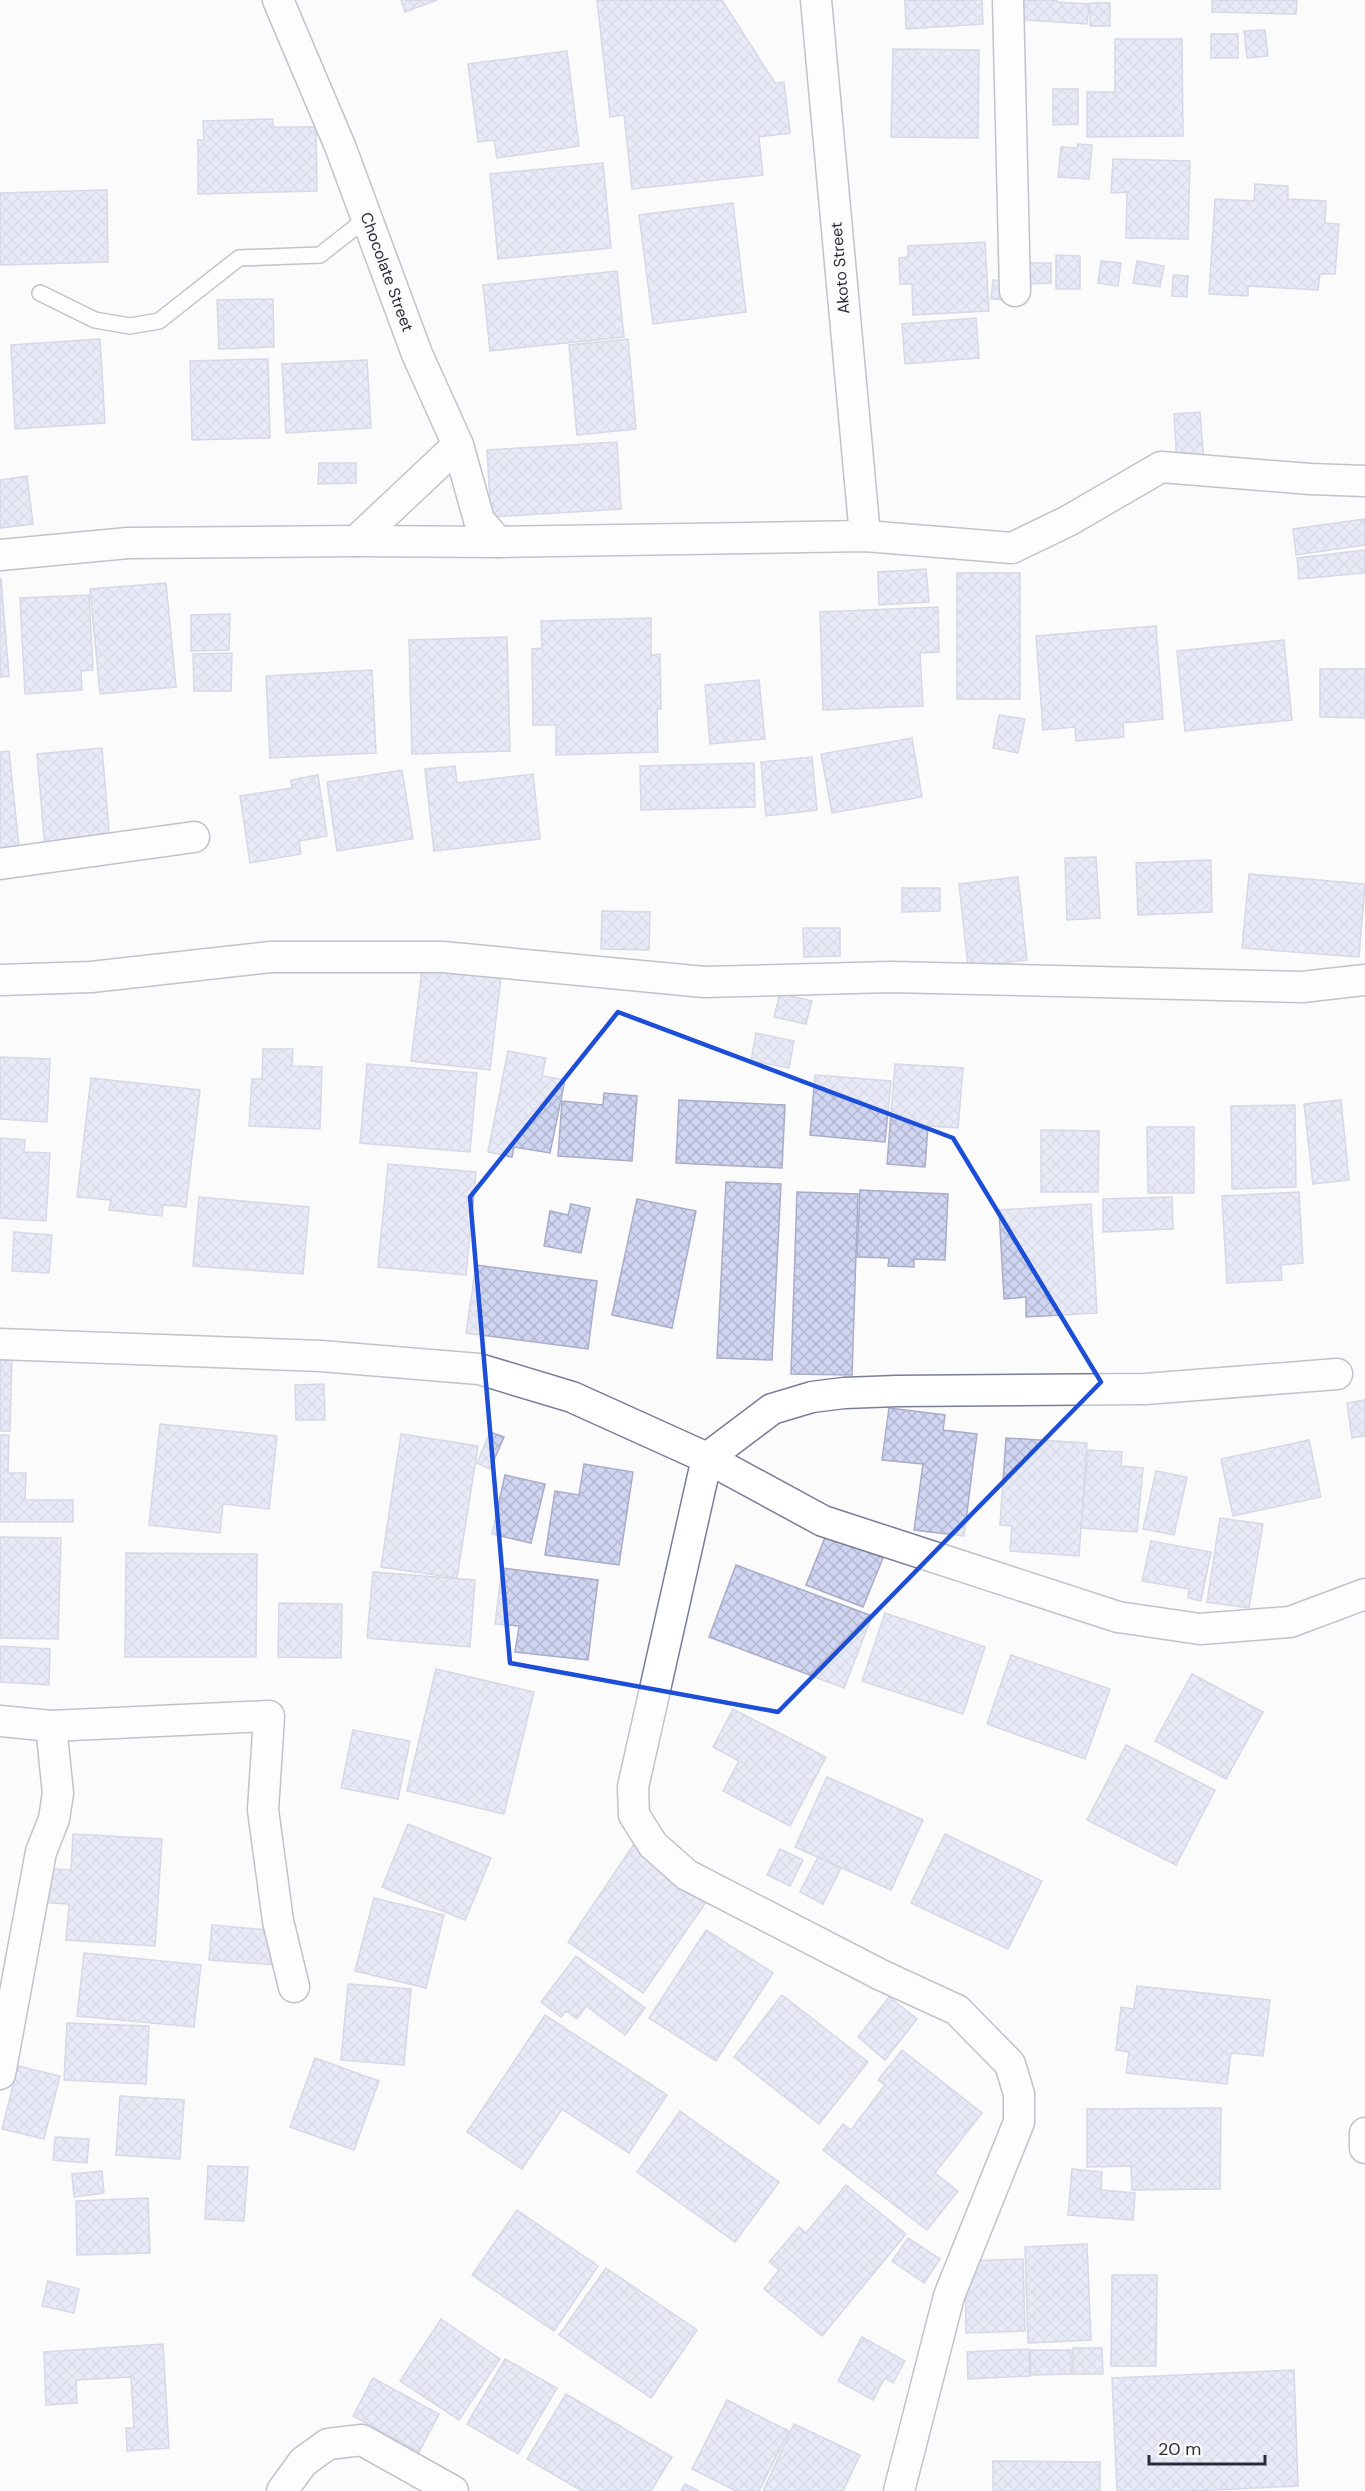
<svg xmlns="http://www.w3.org/2000/svg" width="1365" height="2491" font-family="'DM Sans',sans-serif">
<style>
.building{fill:url(#building-cross-hatch);stroke:#a9adc9;stroke-width:1.5}
.lines{fill:none;stroke-linecap:round;stroke-linejoin:round}
.lane-casing{stroke:#797d98;stroke-width:18}
.street-casing{stroke:#797d98;stroke-width:33}
.lane{stroke:#fff;stroke-width:15}
.street{stroke:#fff;stroke-width:30}
.marked{fill:none;stroke:#1d4ed8;stroke-width:4.5;stroke-linejoin:round}
.labels{text-anchor:middle;dominant-baseline:central;stroke-width:6;stroke-linejoin:round;paint-order:stroke}
.street-label{font-size:16px;fill:#2b2c38;stroke:#fbfbfb}
</style>
<defs>
<pattern id="building-cross-hatch" width="8" height="8" patternUnits="userSpaceOnUse" patternTransform="scale(1.5)"><rect width="8" height="8" fill="#d0d5f2"/><path d="M0 0l8 8M0 8l8-8" fill="none" stroke="#b3b7d0"/></pattern>
</defs>
<rect width="100%" height="100%" fill="#fbfbfb"/>
<g class="building">
<polygon points="401,0 437,0 405,12"/>
<polygon points="597,0 722,0 775,83 784,82 790,133 759,137 763,175 632,189 624,115 610,117"/>
<polygon points="905,0 982,0 983,24 906,29"/>
<polygon points="1015,0 1057,0 1057,2 1089,4 1087,24 1013,19"/>
<polygon points="1212,0 1297,0 1296,14 1212,12"/>
<rect x="1090" y="3" width="20" height="23"/>
<polygon points="1265,30 1268,56 1247,58 1244,31"/>
<rect x="1211" y="34" width="27" height="24"/>
<polygon points="1115,39 1182,39 1183,136 1087,137 1087,92 1115,92"/>
<polygon points="893,49 979,50 978,138 891,137"/>
<polygon points="567,51 579,146 497,158 494,140 478,142 468,64"/>
<polygon points="1053,89 1078,89 1078,124 1053,125"/>
<polygon points="273,119 273,127 316,127 317,191 198,194 198,140 204,140 203,121"/>
<polygon points="1078,144 1092,145 1089,179 1058,177 1061,147 1077,148"/>
<polygon points="1113,159 1190,161 1188,239 1126,238 1127,192 1111,193"/>
<polygon points="603,163 611,248 498,259 490,174"/>
<polygon points="1255,184 1288,186 1288,199 1326,201 1325,223 1339,224 1335,274 1320,274 1318,290 1248,286 1248,296 1209,294 1215,199 1254,201"/>
<polygon points="107,190 108,262 0,265 0,193"/>
<polygon points="733,203 746,312 653,324 639,215"/>
<polygon points="985,242 989,311 913,315 912,284 900,284 899,258 908,257 908,246"/>
<polygon points="1056,255 1080,256 1080,289 1056,289"/>
<polygon points="1101,261 1121,263 1118,286 1098,283"/>
<polygon points="1137,261 1164,266 1160,287 1133,283"/>
<polygon points="1029,263 1051,263 1051,283 1029,284"/>
<polygon points="617,271 624,337 490,351 483,285"/>
<polygon points="1173,275 1188,276 1187,297 1172,296"/>
<polygon points="993,280 1010,281 1009,300 991,299"/>
<polygon points="273,299 274,347 219,349 217,300"/>
<polygon points="976,318 979,358 905,364 902,324"/>
<polygon points="100,339 105,423 15,429 11,345"/>
<polygon points="628,339 636,429 577,435 569,345"/>
<polygon points="268,359 270,438 192,440 190,361"/>
<polygon points="367,360 371,428 286,433 282,364"/>
<polygon points="1200,412 1204,462 1177,464 1174,414"/>
<polygon points="617,442 621,509 491,517 487,450"/>
<polygon points="319,463 356,463 356,483 318,484"/>
<polygon points="27,476 33,524 0,528 0,480"/>
<polygon points="1365,519 1365,545 1296,555 1293,529"/>
<polygon points="1365,550 1365,573 1299,579 1297,558"/>
<polygon points="926,569 929,602 879,605 878,572"/>
<rect x="957" y="573" width="63" height="126"/>
<polygon points="1,579 9,676 0,677 0,579"/>
<polygon points="166,583 176,687 100,694 90,589"/>
<polygon points="89,595 93,670 81,671 82,690 25,694 20,598"/>
<polygon points="938,607 939,652 920,653 923,706 823,710 820,612"/>
<polygon points="230,614 229,650 191,651 191,615"/>
<polygon points="651,618 651,655 660,654 661,709 657,709 658,752 556,755 556,725 533,725 532,649 542,648 541,621"/>
<polygon points="1156,626 1163,719 1123,723 1124,737 1076,741 1075,727 1043,730 1036,636"/>
<polygon points="507,637 510,751 412,754 409,640"/>
<polygon points="1284,640 1292,720 1185,731 1177,651"/>
<polygon points="232,653 231,691 194,691 193,654"/>
<polygon points="1320,669 1365,669 1365,718 1320,717"/>
<polygon points="372,670 376,753 270,758 266,676"/>
<polygon points="759,680 765,739 710,744 705,685"/>
<polygon points="999,715 1025,719 1018,753 993,748"/>
<polygon points="912,738 922,797 832,813 821,754"/>
<polygon points="102,748 110,843 45,849 37,754"/>
<polygon points="9,751 19,847 0,848 0,752"/>
<polygon points="812,757 817,810 766,816 761,762"/>
<polygon points="754,763 755,807 641,810 640,766"/>
<polygon points="455,766 457,783 533,774 540,839 434,851 425,769"/>
<polygon points="402,770 413,839 337,851 327,782"/>
<polygon points="318,775 327,836 299,841 301,854 250,863 240,796 292,788 291,780"/>
<polygon points="1096,857 1100,918 1067,920 1065,858"/>
<polygon points="1211,860 1212,912 1138,915 1136,863"/>
<polygon points="1249,874 1365,884 1359,957 1242,948"/>
<polygon points="1018,877 1027,960 968,967 959,884"/>
<polygon points="902,888 940,888 940,911 902,912"/>
<polygon points="602,911 650,912 649,950 601,949"/>
<polygon points="803,928 840,928 840,956 804,957"/>
<polygon points="422,969 501,977 490,1070 411,1061"/>
<polygon points="780,993 812,1001 806,1024 774,1017"/>
<polygon points="756,1033 794,1041 789,1068 751,1061"/>
<polygon points="263,1049 293,1049 292,1066 322,1067 320,1129 249,1126 252,1079 262,1079"/>
<polygon points="508,1051 546,1058 542,1076 565,1080 550,1153 514,1147 512,1157 488,1152"/>
<polygon points="0,1057 50,1059 47,1122 0,1119"/>
<polygon points="367,1064 477,1073 470,1152 360,1143"/>
<polygon points="895,1064 963,1068 958,1128 928,1126 925,1167 887,1164"/>
<polygon points="815,1075 891,1081 885,1142 810,1135"/>
<polygon points="91,1078 200,1090 186,1207 163,1205 162,1216 109,1210 111,1200 77,1197"/>
<polygon points="604,1093 637,1096 632,1161 558,1156 562,1101 603,1105"/>
<polygon points="679,1100 785,1105 782,1168 676,1163"/>
<polygon points="1341,1100 1349,1180 1313,1184 1304,1104"/>
<polygon points="1295,1105 1296,1187 1232,1189 1231,1106"/>
<polygon points="1147,1127 1194,1127 1194,1193 1148,1193"/>
<polygon points="1041,1130 1099,1131 1098,1192 1041,1192"/>
<polygon points="0,1138 25,1140 24,1152 50,1153 46,1221 0,1218"/>
<polygon points="388,1164 476,1172 466,1275 378,1267"/>
<polygon points="726,1182 781,1184 772,1360 717,1358"/>
<polygon points="860,1190 948,1194 945,1260 914,1259 914,1267 888,1266 889,1258 857,1257"/>
<polygon points="797,1192 858,1194 852,1375 791,1374"/>
<polygon points="1299,1192 1303,1263 1281,1265 1282,1280 1227,1283 1222,1196"/>
<polygon points="199,1197 309,1207 303,1274 193,1266"/>
<polygon points="1172,1197 1173,1229 1103,1232 1103,1199"/>
<polygon points="637,1199 696,1211 672,1328 612,1315"/>
<polygon points="571,1204 590,1208 581,1253 544,1246 550,1211 568,1215"/>
<polygon points="1091,1204 1097,1313 1026,1317 1026,1297 1004,1299 999,1210"/>
<polygon points="14,1232 52,1235 49,1273 12,1271"/>
<polygon points="476,1265 597,1281 588,1349 466,1333"/>
<polygon points="0,1357 12,1357 10,1431 0,1431"/>
<polygon points="324,1384 325,1420 296,1420 295,1385"/>
<polygon points="1365,1400 1365,1436 1352,1438 1347,1403"/>
<polygon points="889,1408 945,1415 943,1430 977,1434 964,1536 914,1530 923,1464 882,1460"/>
<polygon points="160,1424 277,1436 269,1509 223,1504 220,1533 149,1525"/>
<polygon points="490,1432 504,1437 490,1469 477,1463"/>
<polygon points="401,1434 478,1446 457,1578 381,1567"/>
<polygon points="0,1435 9,1435 8,1473 26,1473 25,1500 73,1500 73,1522 0,1522"/>
<polygon points="1006,1438 1087,1443 1079,1556 1010,1551 1012,1526 1000,1525"/>
<polygon points="1309,1440 1321,1497 1233,1516 1221,1459"/>
<polygon points="1088,1450 1122,1452 1121,1466 1143,1468 1137,1532 1081,1528"/>
<polygon points="584,1464 633,1472 619,1565 545,1555 555,1491 579,1495"/>
<polygon points="1156,1471 1187,1477 1174,1535 1143,1529"/>
<polygon points="505,1475 545,1484 531,1543 492,1534"/>
<polygon points="1220,1518 1263,1524 1249,1608 1207,1602"/>
<polygon points="826,1535 883,1558 863,1607 806,1585"/>
<polygon points="0,1537 61,1538 58,1639 0,1638"/>
<polygon points="1151,1541 1211,1552 1201,1601 1188,1598 1189,1589 1142,1581"/>
<polygon points="126,1553 257,1554 256,1657 125,1657"/>
<polygon points="736,1565 872,1616 844,1688 709,1637"/>
<polygon points="502,1568 598,1580 588,1660 515,1652 519,1626 495,1624"/>
<polygon points="373,1572 475,1580 470,1647 367,1638"/>
<polygon points="279,1603 342,1604 341,1658 278,1657"/>
<polygon points="885,1613 985,1647 963,1714 862,1681"/>
<polygon points="0,1646 50,1649 49,1685 0,1682"/>
<polygon points="1011,1655 1110,1689 1085,1759 987,1724"/>
<polygon points="436,1669 534,1692 504,1814 407,1791"/>
<polygon points="1192,1674 1263,1712 1226,1779 1155,1741"/>
<polygon points="733,1709 826,1757 790,1826 723,1791 739,1761 713,1747"/>
<polygon points="353,1730 410,1741 398,1799 341,1788"/>
<polygon points="1126,1745 1215,1790 1176,1865 1087,1820"/>
<polygon points="827,1777 923,1820 891,1890 795,1847"/>
<polygon points="408,1824 491,1858 465,1920 382,1887"/>
<polygon points="73,1834 162,1839 155,1946 66,1940 69,1904 38,1902 41,1868 71,1870"/>
<polygon points="945,1834 1042,1881 1008,1949 911,1903"/>
<polygon points="634,1844 711,1895 643,1993 568,1942"/>
<polygon points="780,1849 803,1860 790,1886 767,1875"/>
<polygon points="818,1857 841,1868 823,1904 800,1892"/>
<polygon points="374,1898 444,1915 426,1988 355,1971"/>
<polygon points="212,1925 279,1931 276,1965 209,1960"/>
<polygon points="706,1930 773,1973 716,2061 649,2018"/>
<polygon points="84,1953 201,1965 194,2027 77,2016"/>
<polygon points="576,1956 645,2008 625,2035 586,2006 577,2019 566,2011 561,2017 541,2002"/>
<polygon points="348,1984 411,1989 404,2065 341,2060"/>
<polygon points="1137,1986 1270,2000 1263,2056 1231,2053 1227,2084 1126,2073 1129,2052 1116,2050 1121,2007 1134,2009"/>
<polygon points="782,1995 868,2062 819,2124 734,2057"/>
<polygon points="889,1997 917,2019 885,2060 858,2037"/>
<polygon points="545,2015 667,2095 629,2153 562,2109 522,2169 467,2132"/>
<polygon points="67,2023 149,2026 146,2084 64,2080"/>
<polygon points="902,2050 982,2113 935,2173 958,2191 927,2230 823,2150 843,2124 851,2130 885,2085 878,2080"/>
<polygon points="315,2058 379,2081 354,2150 290,2127"/>
<polygon points="18,2066 60,2076 44,2139 2,2129"/>
<polygon points="120,2096 184,2100 180,2159 116,2155"/>
<polygon points="1221,2108 1220,2189 1132,2190 1131,2166 1087,2167 1087,2109"/>
<polygon points="680,2111 779,2182 735,2242 637,2172"/>
<polygon points="55,2137 89,2139 87,2163 53,2160"/>
<polygon points="208,2166 248,2167 244,2221 205,2219"/>
<polygon points="1072,2169 1102,2172 1101,2190 1135,2193 1133,2220 1068,2215"/>
<polygon points="102,2171 104,2193 74,2197 72,2174"/>
<polygon points="846,2185 906,2234 822,2336 764,2289 779,2270 769,2262 799,2227 806,2233"/>
<polygon points="148,2198 150,2253 77,2255 76,2201"/>
<polygon points="517,2210 598,2266 554,2331 472,2275"/>
<polygon points="908,2238 940,2259 924,2283 892,2261"/>
<polygon points="1087,2244 1091,2340 1028,2343 1025,2247"/>
<polygon points="1023,2259 1025,2331 966,2333 965,2261"/>
<polygon points="606,2268 697,2330 651,2398 559,2335"/>
<polygon points="1112,2275 1157,2275 1156,2366 1111,2366"/>
<polygon points="48,2281 79,2289 74,2313 42,2306"/>
<polygon points="441,2319 500,2359 459,2420 400,2381"/>
<polygon points="862,2337 905,2361 893,2383 885,2378 873,2400 838,2381"/>
<polygon points="163,2344 169,2448 127,2451 126,2428 134,2428 131,2377 76,2380 77,2403 46,2405 44,2352"/>
<polygon points="1073,2348 1102,2348 1103,2374 1073,2374"/>
<polygon points="1029,2349 1030,2376 968,2379 967,2352"/>
<polygon points="1030,2350 1071,2350 1071,2374 1031,2375"/>
<polygon points="505,2359 557,2388 518,2454 467,2424"/>
<polygon points="1294,2370 1298,2486 1191,2491 1117,2491 1112,2378"/>
<polygon points="373,2378 439,2414 419,2452 353,2416"/>
<polygon points="566,2394 672,2457 651,2491 582,2491 527,2459"/>
<polygon points="727,2400 789,2431 759,2491 736,2491 692,2469"/>
<polygon points="794,2424 860,2455 843,2491 763,2491"/>
<polygon points="993,2461 1100,2462 1100,2491 993,2491"/>
<polygon points="685,2484 699,2491 681,2491"/>
</g>
<g class="lines">
<defs>
<polyline id="lane" points="40,293 95,320 130,326 159,321 239,258 320,255 367,218"/>
<g id="street">
<polyline points="278,0 340,146 417,354 458,445 479,520 498,542"/>
<polyline points="816,0 865,536"/>
<polyline points="1008,0 1015,291"/>
<polyline points="356,541 458,445"/>
<polyline points="0,555 128,543 356,541 498,542 865,536 1012,548 1068,521 1161,467 1310,479 1365,481"/>
<polyline points="0,864 194,837"/>
<polyline points="0,980 91,977 270,957 443,957 704,982 891,977 1302,987 1365,980"/>
<polyline points="0,1344 321,1356 479,1369 572,1397 707,1458 823,1521 1118,1617 1200,1629 1290,1622 1365,1594"/>
<polyline points="0,1721 51,1726 269,1716 263,1810 278,1921 294,1987"/>
<polyline points="0,2074 41,1852 54,1819 58,1793 51,1726"/>
<polyline points="1365,2133 1365,2148"/>
<polyline points="282,2491 303,2462 328,2444 362,2440 453,2491"/>
<polyline points="899,2491 949,2296 1019,2122 1019,2094 1010,2064 957,2010 881,1975 687,1875 653,1845 634,1815 633,1787 707,1458 772,1409 812,1397 844,1393 897,1391 1145,1389 1337,1374"/>
</g>
</defs>
<use href="#lane" class="lane-casing"/>
<use href="#street" class="street-casing"/>
<use href="#lane" class="lane"/>
<use href="#street" class="street"/>
</g>
<path d="M0 0H1365V2491H0ZM 618,1012 L 953,1138 L 1101,1382 L 778,1712 L 510,1663 L 470,1197 Z" fill="#fbfbfb" fill-opacity=".55" fill-rule="evenodd"/>
<path class="marked" d="M 618,1012 L 953,1138 L 1101,1382 L 778,1712 L 510,1663 L 470,1197 Z"/>
<g class="labels">
<g class="street-label">
<text transform="translate(840 268) rotate(-95)">Akoto Street</text>
<text transform="translate(387 272) rotate(70)">Chocolate Street</text>
</g>
</g>
<path d="M1149 2455v9h116v-9" fill="none" stroke="#2b2c38" stroke-width="3"/>
<text x="1158" y="2455" font-size="18" fill="#2b2c38" stroke="#fbfbfb" stroke-width="4.5" paint-order="stroke">20 m</text>
</svg>
